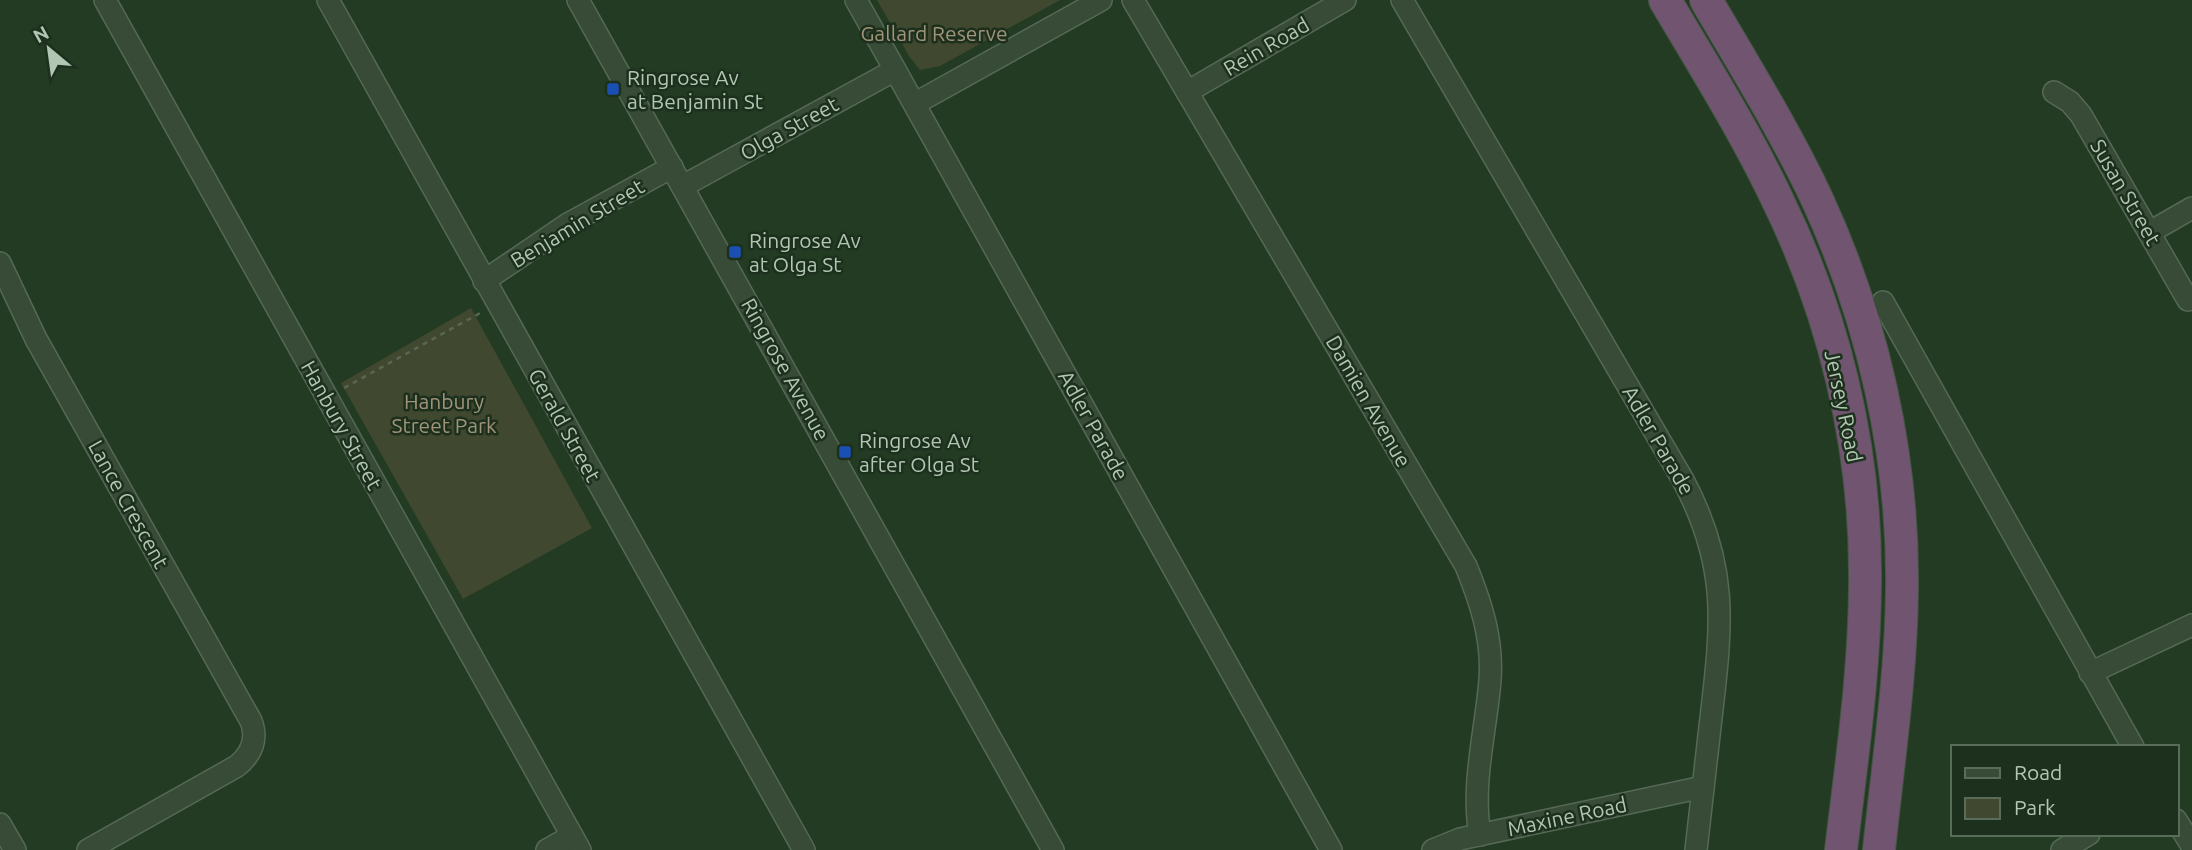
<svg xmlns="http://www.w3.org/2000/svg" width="2192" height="850" font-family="Ubuntu,sans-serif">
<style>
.green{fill:#404830}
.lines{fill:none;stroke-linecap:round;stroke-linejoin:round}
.minor-casing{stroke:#556956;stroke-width:24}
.highway-casing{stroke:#425643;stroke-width:34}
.path{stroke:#5a6651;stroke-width:2.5;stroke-dasharray:5 5;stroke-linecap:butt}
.minor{stroke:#374b37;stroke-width:21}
.highway{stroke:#715470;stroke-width:32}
.transit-dot{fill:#1a4fb4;stroke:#1c301d;stroke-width:2.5}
.labels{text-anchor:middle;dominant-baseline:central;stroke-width:5;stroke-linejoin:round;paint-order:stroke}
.park-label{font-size:21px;fill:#a19479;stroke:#1c301d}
.street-label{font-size:21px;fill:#b2c7b3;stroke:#1c301d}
.poi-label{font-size:21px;fill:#b2c7b3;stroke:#1c301d;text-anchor:start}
</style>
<rect width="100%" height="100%" fill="#233b23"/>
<g class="green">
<polygon points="877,0 1060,0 940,66 920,70 909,56"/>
<polygon points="471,308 592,528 463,599 341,383"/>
</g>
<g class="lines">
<defs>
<g id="minor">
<polyline points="105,0 580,850"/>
<polyline points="328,0 804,850"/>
<polyline points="578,0 1053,850"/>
<polyline points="856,0 1331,850"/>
<path d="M 1133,0 L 1466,566 C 1481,603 1493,639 1490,680 C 1486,731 1471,784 1480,835"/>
<path d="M 1402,0 L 1683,480 C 1729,566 1722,624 1711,718 C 1706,762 1701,806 1696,850"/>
<polyline points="1187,92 1345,0"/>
<polyline points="2054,92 2070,102 2081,115 2188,300"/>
<polyline points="916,103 1101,0"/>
<polyline points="683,186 895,70"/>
<polyline points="2150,232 2192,208"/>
<path d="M 0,263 L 36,339 L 251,721 C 258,739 252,754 237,766 L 88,850"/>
<polyline points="484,281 568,224 672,167"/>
<polyline points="1883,302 2133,747"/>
<polyline points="2090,673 2192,625"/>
<polyline points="2176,820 2192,846"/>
<polyline points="0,824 15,850"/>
<polyline points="547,850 572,836"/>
<polyline points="1433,850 1460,839 1703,787"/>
<polyline points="2062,850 2089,834"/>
</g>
<g id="highway">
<path d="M 1665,0 C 1704,66 1746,133 1779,203 C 1834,316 1865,445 1865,571 C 1866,664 1852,758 1841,850"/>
<path d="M 1706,0 C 1744,65 1785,131 1817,199 C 1873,320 1904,458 1902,591 C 1901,677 1888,764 1879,850"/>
</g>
</defs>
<use href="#minor" class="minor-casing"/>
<use href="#highway" class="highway-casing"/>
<polyline class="path" points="344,388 482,312"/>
<use href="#minor" class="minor"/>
<use href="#highway" class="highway"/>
</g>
<g class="transit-dot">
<rect x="606" y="82" width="14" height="14" rx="3.5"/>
<rect x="728" y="245" width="14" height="14" rx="3.5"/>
<rect x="838" y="445" width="14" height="14" rx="3.5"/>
</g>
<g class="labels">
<g class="park-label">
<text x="934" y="33">Gallard Reserve</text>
<text x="444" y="401">Hanbury<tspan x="444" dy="24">Street Park</tspan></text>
</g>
<g class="street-label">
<text transform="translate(1266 46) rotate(-30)">Rein Road</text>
<text transform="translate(789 128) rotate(-29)">Olga Street</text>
<text transform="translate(2126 192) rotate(60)">Susan Street</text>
<text transform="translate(577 223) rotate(-31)">Benjamin Street</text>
<text transform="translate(786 369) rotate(61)">Ringrose Avenue</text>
<text transform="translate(1369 401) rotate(60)">Damien Avenue</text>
<text transform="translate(1844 406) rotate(78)">Jersey Road</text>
<text transform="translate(342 425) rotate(61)">Hanbury Street</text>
<text transform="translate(565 425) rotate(61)">Gerald Street</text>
<text transform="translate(1094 425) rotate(61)">Adler Parade</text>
<text transform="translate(1659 440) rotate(60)">Adler Parade</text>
<text transform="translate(129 504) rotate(61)">Lance Crescent</text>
<text transform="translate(1567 816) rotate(-12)">Maxine Road</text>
</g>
<g class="poi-label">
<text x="627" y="77">Ringrose Av<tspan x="627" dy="24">at Benjamin St</tspan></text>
<text x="749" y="240">Ringrose Av<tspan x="749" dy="24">at Olga St</tspan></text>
<text x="859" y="440">Ringrose Av<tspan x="859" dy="24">after Olga St</tspan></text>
</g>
</g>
<rect x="1951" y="745" width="228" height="91" fill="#1c301d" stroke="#586c59" stroke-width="2"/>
<rect x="1965" y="768" width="35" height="10" fill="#374b37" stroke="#586c59" stroke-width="2"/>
<text x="2014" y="780" font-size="21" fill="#b2c7b3">Road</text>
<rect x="1965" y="798" width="35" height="21" fill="#404830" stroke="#586c59" stroke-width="2"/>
<text x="2014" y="815" font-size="21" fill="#b2c7b3">Park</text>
<g transform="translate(49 49) rotate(331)" stroke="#1c301d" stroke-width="5" paint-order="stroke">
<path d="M0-5L12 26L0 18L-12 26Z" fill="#b2c7b3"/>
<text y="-10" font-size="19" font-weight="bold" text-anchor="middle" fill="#b2c7b3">N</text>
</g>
</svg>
